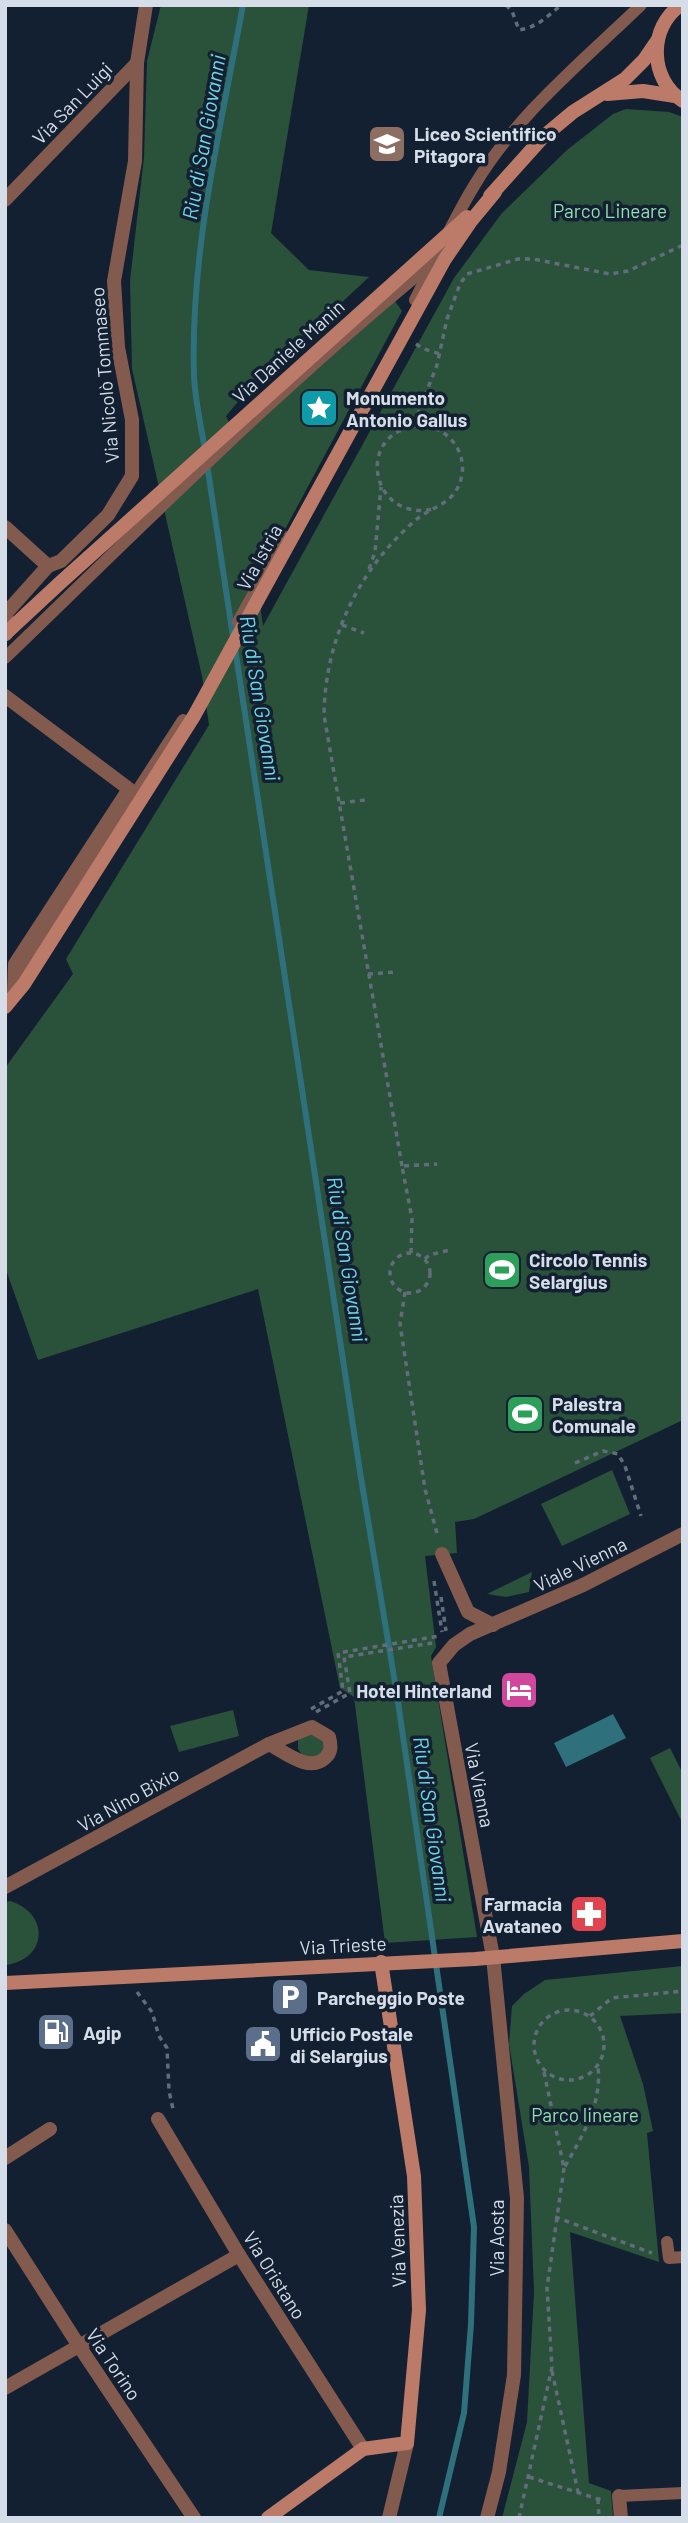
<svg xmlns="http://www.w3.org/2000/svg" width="688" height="2523" font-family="Barlow,sans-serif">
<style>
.green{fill:#2a5139}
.water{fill:#2e707b}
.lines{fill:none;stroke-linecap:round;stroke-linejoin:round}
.stream{stroke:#2e707b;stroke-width:6}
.path{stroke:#616d7b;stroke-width:3.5;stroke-dasharray:5 5;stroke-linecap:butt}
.lane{stroke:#835a4e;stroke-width:12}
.street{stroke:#835a4e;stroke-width:14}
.secondary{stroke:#bc7b68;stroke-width:14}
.labels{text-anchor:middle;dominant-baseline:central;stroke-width:7;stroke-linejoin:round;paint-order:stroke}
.street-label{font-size:19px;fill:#d4dde8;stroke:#132031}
.poi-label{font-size:19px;font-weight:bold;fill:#d4dde8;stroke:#132031;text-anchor:start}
.park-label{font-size:19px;fill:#95dfb0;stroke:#132031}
.water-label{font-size:21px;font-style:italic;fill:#6fd6e7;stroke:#132031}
</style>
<rect width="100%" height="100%" fill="#132031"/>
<g class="green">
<polygon points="161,5 309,5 271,233 309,270 369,277 248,390 226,416 238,442 392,297 402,311 282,535 256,574 263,626 454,278 502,213 567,150 613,114 626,109 669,112 683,117 683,1420 474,1519 455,1522 457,1553 425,1556 436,1647 431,1656 477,1937 385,1943 354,1697 340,1688 258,1289 38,1360 5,1267 5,1068 73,974 66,959 209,725 202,676 132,369 130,281 144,157 147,61"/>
<polygon points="612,1470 630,1514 562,1546 541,1504"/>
<polygon points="532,1572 529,1592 506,1597 487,1594"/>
<polygon points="233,1710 239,1736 179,1752 170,1726"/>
<polygon points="318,1732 326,1747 317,1758 303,1756 298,1749 298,1739"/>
<polygon points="670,1748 683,1774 683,1824 650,1758"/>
<path d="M 10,1901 C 50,1913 48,1960 5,1965 L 5,1902 Z"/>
<polygon points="683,1966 683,2013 620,2016 643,2084 653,2131 647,2133 659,2262 570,2232 589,2483 611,2491 613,2518 502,2518 527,2422 534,2292 529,2167 509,2044 512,2006 524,1994 545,1980"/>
</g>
<polygon class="water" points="613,1714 626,1738 566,1767 554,1743"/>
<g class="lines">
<g class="stream">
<path d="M 205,450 C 201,426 195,400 194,376 C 190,251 221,127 243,5"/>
<polyline points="207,464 233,637"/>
<polyline points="235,648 360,1472 397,1695 474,2227 471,2324 464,2413 439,2518"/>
</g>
<g class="path">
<path d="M 506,5 L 512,11 L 519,30 C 536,28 548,16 561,5"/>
<polyline points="416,344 424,349 440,354"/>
<polyline points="403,428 417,416 437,365 447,319 460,284 467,274 518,259 533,259 610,274 628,271 683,245"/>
<polyline points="369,569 375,552 381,487"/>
<polyline points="342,625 364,633"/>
<polyline points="340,803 365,800"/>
<polyline points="368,974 396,972"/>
<path d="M 402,1166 L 324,715 C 325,639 359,568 417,519 C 431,508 450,504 458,487 C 474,455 445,419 411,427 C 355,439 373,522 433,509"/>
<polyline points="411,1253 412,1219 402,1166 437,1164"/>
<circle cx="410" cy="1273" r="20"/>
<polyline points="425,1259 429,1255 450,1250"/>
<polyline points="405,1292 400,1324 425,1489 438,1537"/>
<polyline points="575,1463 603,1451 618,1454 625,1466 641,1516"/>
<polyline points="434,1581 442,1632"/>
<polyline points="441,1597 446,1631"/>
<polyline points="311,1709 343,1691 338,1653 439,1636"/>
<polyline points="316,1712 350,1693 344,1657 432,1643"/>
<polyline points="137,1992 152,2012 159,2036 167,2048 169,2091 173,2109"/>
<circle cx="569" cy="2045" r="35"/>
<polyline points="590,2016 612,1998 683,1991"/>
<path d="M 544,2072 L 564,2168 C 583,2135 602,2104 598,2066"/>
<polyline points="555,2217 652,2253"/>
<polyline points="552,2371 578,2492"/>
<polyline points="529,2477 598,2499 603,2499"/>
<polyline points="598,2499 599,2518"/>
<polyline points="519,2518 552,2367 547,2288 564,2168"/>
</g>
<g class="lane">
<path d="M 415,300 C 434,262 452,222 474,186 C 516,115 583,61 641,5"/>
<polyline points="238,622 285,537"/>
<path d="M 5,658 C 144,524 281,386 431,264"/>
<polyline points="17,986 25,965 183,720"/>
<polyline points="667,2242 669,2258 683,2257"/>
<polyline points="619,2496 683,2493"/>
</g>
<g class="street">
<polyline points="5,200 137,63"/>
<polyline points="5,527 48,566 6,613 6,634"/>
<polyline points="48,566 61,561 108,515 132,476 132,420 118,347 114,281 135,161 137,63 146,5"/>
<polyline points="5,696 129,789 15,964 14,993"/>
<polyline points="442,1554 468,1612 493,1625"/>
<path d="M 5,1887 L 269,1744 L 312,1727 L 329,1737 C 331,1745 332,1752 325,1758 C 309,1773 285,1752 269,1744"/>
<polyline points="158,2119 239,2255 363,2449"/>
<polyline points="5,2158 50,2129"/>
<polyline points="5,2230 79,2346 194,2518"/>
<polyline points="5,2388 239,2255"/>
<polyline points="619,2496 621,2518"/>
<polyline points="389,2518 407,2443"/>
<polyline points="487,2518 499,2472 514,2375 517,2198 493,1957 439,1663 454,1645 470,1634 583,1585 683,1534"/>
</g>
<g class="secondary">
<path d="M 681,5 C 648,27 649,80 683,101"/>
<polyline points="607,94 643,91 675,96"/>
<polyline points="490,196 543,137 573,112 625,79 644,60 657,41"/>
<polyline points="5,634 61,582 467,217"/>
<polyline points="5,1007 24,984 194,716 445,259 471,221 495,192"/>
<polyline points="5,1983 475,1959 683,1941"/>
<polyline points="268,2518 363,2449 407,2443 419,2310 414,2176 381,1962"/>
</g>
</g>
<defs>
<symbol id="school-square" viewBox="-11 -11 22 22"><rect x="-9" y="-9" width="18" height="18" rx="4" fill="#8d6e63" stroke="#132031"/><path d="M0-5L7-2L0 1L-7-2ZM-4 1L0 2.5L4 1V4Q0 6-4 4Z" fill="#fff"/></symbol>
<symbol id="sight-square" viewBox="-11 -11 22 22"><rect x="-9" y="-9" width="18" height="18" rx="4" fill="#0f9aa8" stroke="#132031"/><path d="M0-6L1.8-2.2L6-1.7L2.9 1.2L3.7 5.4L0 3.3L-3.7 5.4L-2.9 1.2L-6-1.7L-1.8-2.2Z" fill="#fff"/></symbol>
<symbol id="stadium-square" viewBox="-11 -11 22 22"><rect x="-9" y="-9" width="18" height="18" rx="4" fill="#2e9e5b" stroke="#132031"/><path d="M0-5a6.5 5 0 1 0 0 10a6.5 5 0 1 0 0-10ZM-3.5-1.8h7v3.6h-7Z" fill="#fff"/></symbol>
<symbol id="hotel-square" viewBox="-11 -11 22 22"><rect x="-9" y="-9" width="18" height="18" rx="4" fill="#d1479c" stroke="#132031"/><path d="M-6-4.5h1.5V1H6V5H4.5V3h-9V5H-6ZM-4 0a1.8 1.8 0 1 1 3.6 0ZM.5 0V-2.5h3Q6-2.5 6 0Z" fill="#fff"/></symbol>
<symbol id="pharmacy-square" viewBox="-11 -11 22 22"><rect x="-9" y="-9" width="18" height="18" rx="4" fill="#e0444e" stroke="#132031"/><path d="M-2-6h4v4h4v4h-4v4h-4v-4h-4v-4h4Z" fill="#fff"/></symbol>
<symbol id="parking-square" viewBox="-11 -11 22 22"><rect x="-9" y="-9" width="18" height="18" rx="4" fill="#5c6f8a" stroke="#132031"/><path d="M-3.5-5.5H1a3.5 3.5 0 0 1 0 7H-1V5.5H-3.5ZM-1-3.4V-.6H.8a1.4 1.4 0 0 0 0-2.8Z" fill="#fff"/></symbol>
<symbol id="fuel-square" viewBox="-11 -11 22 22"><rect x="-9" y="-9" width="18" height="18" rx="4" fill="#5c6f8a" stroke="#132031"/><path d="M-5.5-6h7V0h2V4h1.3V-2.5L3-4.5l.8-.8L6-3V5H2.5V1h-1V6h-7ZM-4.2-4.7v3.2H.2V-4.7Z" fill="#fff"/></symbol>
<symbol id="civic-square" viewBox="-11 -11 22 22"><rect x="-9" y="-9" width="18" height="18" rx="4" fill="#5c6f8a" stroke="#132031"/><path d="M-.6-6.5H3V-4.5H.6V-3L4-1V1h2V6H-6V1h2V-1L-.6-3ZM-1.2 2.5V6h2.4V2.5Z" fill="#fff"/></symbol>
</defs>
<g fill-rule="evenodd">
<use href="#school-square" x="365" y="122" width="44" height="44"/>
<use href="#sight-square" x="297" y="386" width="44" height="44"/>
<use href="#stadium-square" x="480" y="1248" width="44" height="44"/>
<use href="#stadium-square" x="503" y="1392" width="44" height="44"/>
<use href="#hotel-square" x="497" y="1668" width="44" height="44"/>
<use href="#pharmacy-square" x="567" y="1892" width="44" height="44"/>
<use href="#parking-square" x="268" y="1975" width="44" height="44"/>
<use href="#fuel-square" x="34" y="2010" width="44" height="44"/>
<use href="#civic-square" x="241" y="2022" width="44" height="44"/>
</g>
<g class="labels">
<g class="street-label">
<text transform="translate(72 103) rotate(-46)">Via San Luigi</text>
<text transform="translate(288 351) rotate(-42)">Via Daniele Manin</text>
<text transform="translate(104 375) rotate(-95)">Via Nicolò Tommaseo</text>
<text transform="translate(259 557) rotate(-61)">Via Istria</text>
<text transform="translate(580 1564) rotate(-26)">Viale Vienna</text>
<text transform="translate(480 1785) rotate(79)">Via Vienna</text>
<text transform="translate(128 1799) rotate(-29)">Via Nino Bixio</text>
<text transform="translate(343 1945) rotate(-3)">Via Trieste</text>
<text transform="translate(496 2238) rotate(-90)">Via Aosta</text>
<text transform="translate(397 2241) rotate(-92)">Via Venezia</text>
<text transform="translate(275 2275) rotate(58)">Via Oristano</text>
<text transform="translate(114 2364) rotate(56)">Via Torino</text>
</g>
<g class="poi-label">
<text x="414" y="133">Liceo Scientifico<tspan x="414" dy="22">Pitagora</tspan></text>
<text x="346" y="397">Monumento<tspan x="346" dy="22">Antonio Gallus</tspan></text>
<text x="529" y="1259">Circolo Tennis<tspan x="529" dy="22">Selargius</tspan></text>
<text x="552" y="1403">Palestra<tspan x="552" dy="22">Comunale</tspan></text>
<text x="492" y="1690" text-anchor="end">Hotel Hinterland</text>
<text x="562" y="1903" text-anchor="end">Farmacia<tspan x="562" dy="22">Avataneo</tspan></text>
<text x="317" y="1997">Parcheggio Poste</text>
<text x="83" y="2032">Agip</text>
<text x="290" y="2033">Ufficio Postale<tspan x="290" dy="22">di Selargius</tspan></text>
</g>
<g class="park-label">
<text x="610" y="210">Parco Lineare</text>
<text x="585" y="2114">Parco lineare</text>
</g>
<g class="water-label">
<text transform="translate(203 137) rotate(-80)">Riu di San Giovanni</text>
<text transform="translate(261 698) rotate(81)">Riu di San Giovanni</text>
<text transform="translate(348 1259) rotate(81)">Riu di San Giovanni</text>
<text transform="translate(433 1819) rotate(82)">Riu di San Giovanni</text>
</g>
</g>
<rect width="688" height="2523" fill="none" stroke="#d4dde8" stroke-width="14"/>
</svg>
